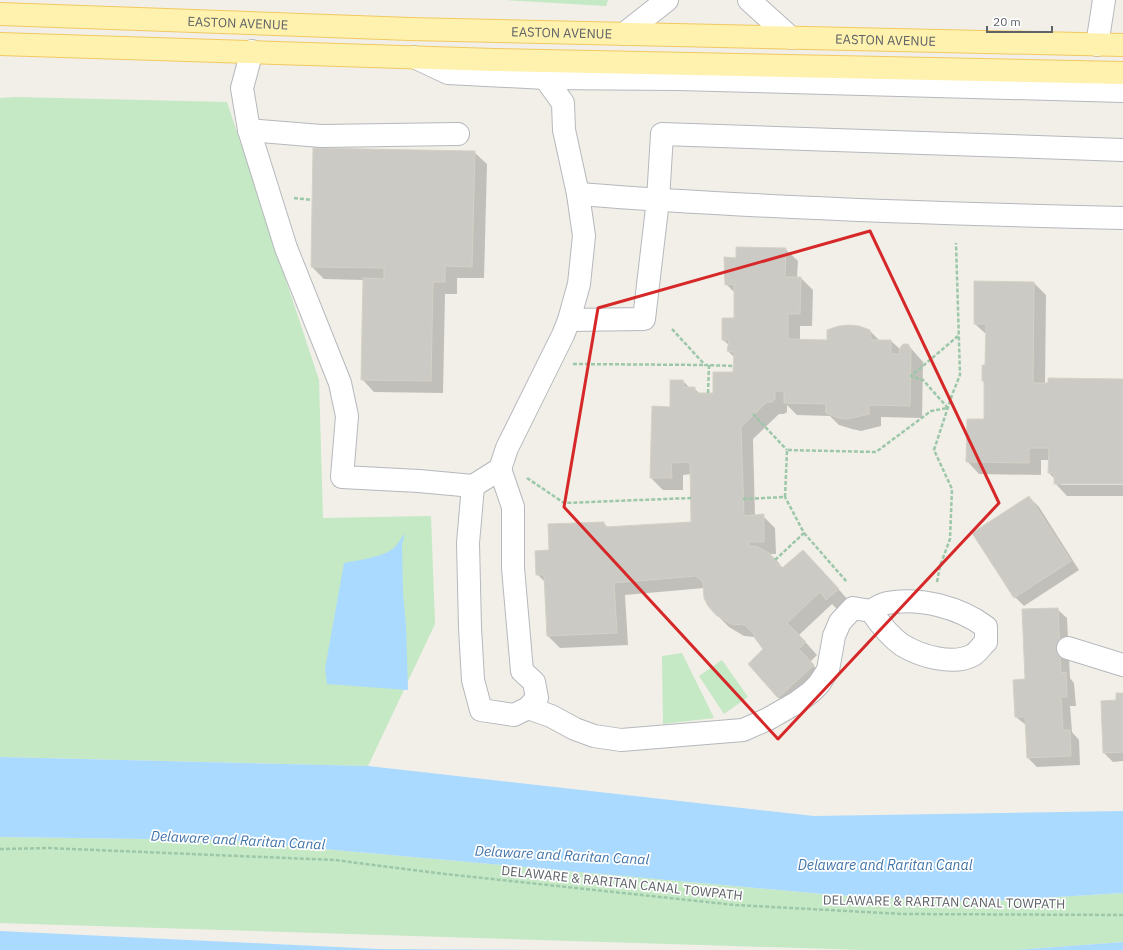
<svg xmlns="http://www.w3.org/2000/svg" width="1123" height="950" font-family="'IBM Plex Sans',sans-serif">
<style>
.green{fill:#c5e8c5}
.water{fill:#aadaff}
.shadow{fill:#0003}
.building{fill:#cccac5;stroke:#d6d1c6}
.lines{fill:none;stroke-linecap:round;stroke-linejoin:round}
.minor-casing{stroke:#b5b8bc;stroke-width:24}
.major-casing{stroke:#f2c960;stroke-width:24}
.path{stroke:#9cc7a9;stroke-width:2.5;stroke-dasharray:4 2;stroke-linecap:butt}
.minor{stroke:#fff;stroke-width:22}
.major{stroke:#fff2af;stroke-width:22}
.marked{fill:none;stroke:#d62828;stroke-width:3;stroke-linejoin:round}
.labels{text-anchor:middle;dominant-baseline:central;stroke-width:3.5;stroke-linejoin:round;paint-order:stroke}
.street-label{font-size:13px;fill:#5f6368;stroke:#fff}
.water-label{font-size:14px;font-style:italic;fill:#4174aa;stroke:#fff}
</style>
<rect width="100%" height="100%" fill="#f1efe8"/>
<g class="green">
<polygon points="505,0 608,0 606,6"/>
<polygon points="16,97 227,102 319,380 323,518 431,516 435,624 368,766 0,757 0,98"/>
<polygon points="682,653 714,718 663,724 662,656"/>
<polygon points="722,660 748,697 724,714 699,676"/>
<polygon points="0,837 224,840 834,895 977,902 1123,893 1123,942 1016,950 864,950 0,923"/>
</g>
<g class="water">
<path d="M 405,533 L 402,545 L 403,592 L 406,625 L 408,690 L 327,684 L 325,669 L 344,563 C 358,560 386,557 396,546 C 399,542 402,537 405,533 Z"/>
<polygon points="0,757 368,766 814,816 1123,811 1123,893 977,902 834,895 224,840 0,837"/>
<polygon points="0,931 378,949 560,950 0,950"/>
<polygon points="1123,942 1123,950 1016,950"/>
</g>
<g class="shadow">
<polygon points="474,152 487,164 484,278 457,278 457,294 445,294 443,393 374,392 362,379 364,280 324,279 312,267"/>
<polygon points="785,249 798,261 797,278 801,278 813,290 812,326 800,326 800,340 828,341 870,331 880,341 891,341 901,350 908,345 923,362 922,418 881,417 881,426 861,431 852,429 839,425 830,416 797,415 787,405 787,412 784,414 779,414 753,439 755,516 763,516 775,528 776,554 769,554 783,568 815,563 850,602 839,611 832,604 799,635 817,655 810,662 825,678 791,709 778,697 765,649 755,637 744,636 729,627 716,614 704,588 625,595 628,645 560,648 548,636 545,582 537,574 550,551 604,523 608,528 692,523 692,474 683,475 683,490 663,490 651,478 671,408 683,381 690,388 694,388 700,394 714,394 734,373 735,358 728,351 729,345 723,340 735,319 735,293 726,284 737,259"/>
<polygon points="1034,283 1046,295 1045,384 1123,380 1123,483 1060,483 1062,485 1123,485 1123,496 1067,496 1055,483 1055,479 1049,473 1049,460 1041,460 1041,475 979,474 967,461 985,420 985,383 983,381 986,366 987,335 975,324"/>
<polygon points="1029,497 1039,507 1079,570 1024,606 1015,597"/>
<polygon points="1057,609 1067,618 1070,678 1074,683 1076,706 1070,706 1072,732 1079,740 1080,765 1037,767 1028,758 1027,726 1016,717 1014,681 1026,680"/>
<polygon points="1123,694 1123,761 1113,762 1104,753 1118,701"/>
</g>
<g class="building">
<polygon points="313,148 475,151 472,267 445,266 445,282 433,282 431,381 361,380 363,278 384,279 384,268 311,267"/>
<polygon points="736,247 786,248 785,277 801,277 800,314 788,314 788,339 827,340 827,330 839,326 848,325 859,326 870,330 871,340 891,340 891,354 899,354 900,348 903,344 908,344 911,349 910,406 869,405 869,414 848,419 838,418 826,413 826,404 784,403 784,391 775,391 775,399 772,402 767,402 741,427 744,516 764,514 764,542 749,542 749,546 756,546 769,553 779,563 781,569 803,550 839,589 826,600 820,592 787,623 806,642 799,649 814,665 778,698 748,664 763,649 754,637 755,636 745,625 731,624 716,615 708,606 704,598 703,582 696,576 614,583 617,633 547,636 544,575 536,575 535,551 549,550 548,524 604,522 605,527 691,522 690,462 671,463 672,478 650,478 652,406 670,407 670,380 683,380 684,387 695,387 695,393 713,393 713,372 733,372 734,352 727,351 729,340 722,340 722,318 734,318 734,284 725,285 724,257 736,258"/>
<polygon points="974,281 1034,282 1033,383 1048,383 1048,378 1123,379 1123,484 1054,484 1054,475 1052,473 1048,473 1049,448 1029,448 1029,463 966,462 967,419 984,419 984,381 982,381 982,365 985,365 986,324 974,324"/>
<polygon points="1029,496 1071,561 1014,598 972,533"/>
<polygon points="1058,608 1061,673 1066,672 1067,697 1061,697 1063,730 1070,730 1071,756 1027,758 1025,717 1015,717 1013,680 1025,679 1022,609"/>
<polygon points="1116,693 1123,693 1123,752 1103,753 1101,701 1116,700"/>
</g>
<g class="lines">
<defs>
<g id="minor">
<polyline points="749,0 791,38"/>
<polyline points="624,34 667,0"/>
<polyline points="1097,45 1104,0"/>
<polyline points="252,51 242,88 249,130 286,248 340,383 347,416 342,477 419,481 473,486 500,469 507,448 563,335 569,320 579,284 584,236 578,194 564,130 563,103 545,78"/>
<polyline points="414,57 448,73 545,78 678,79 1123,91"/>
<polyline points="249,130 321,136 458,134"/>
<path d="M 578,194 C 759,208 941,214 1123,218"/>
<polyline points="569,320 644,319 658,200 662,134 1123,150"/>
<polyline points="473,486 468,543 470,628 473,680 481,710 514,715 528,708 537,698 534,682 522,671 513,568 513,507 500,469"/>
<polyline points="1068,648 1123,665"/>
<path d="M 528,708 L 551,716 L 575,729 L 594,736 L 621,740 L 743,730 L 768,719 L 796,703 L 811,692 L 819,684 L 828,670 L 834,636 L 840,622 L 853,608 L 871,611 C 880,624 889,636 902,645 C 920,656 953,666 973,655 C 978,652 982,645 986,642 L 986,627 C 959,607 920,597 887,603 C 881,604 876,608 871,611"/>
</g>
<g id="major">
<path id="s1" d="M 0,14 L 410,29 L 1123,45"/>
<polyline points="0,44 494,60 1123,73"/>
</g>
</defs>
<use href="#minor" class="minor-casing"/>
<use href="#major" class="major-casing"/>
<g class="path">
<polyline points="294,198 312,200"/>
<polyline points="672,329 705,365 734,366"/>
<polyline points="573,364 705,365"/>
<polyline points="708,393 709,365"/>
<polyline points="948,408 923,380 911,376 958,336"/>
<polyline points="753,414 787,450"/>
<polyline points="527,478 564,503 691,498"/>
<polyline points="743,499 785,497 787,450 876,452 931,411 948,408"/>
<polyline points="804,533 847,582"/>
<polyline points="775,560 804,533 785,497"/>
<polyline points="937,582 940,566 950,539 952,489 934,450 952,395 960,375 956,243"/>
<polyline points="0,849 49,848 335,860 436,873 735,905 903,914 1123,915"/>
</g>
<use href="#minor" class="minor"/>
<use href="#major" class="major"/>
</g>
<path class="marked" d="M 870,231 L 999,503 L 778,739 L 564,507 L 598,308 Z"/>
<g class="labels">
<g class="street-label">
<text stroke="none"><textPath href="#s1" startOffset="238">EASTON AVENUE</textPath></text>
<text stroke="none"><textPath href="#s1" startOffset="562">EASTON AVENUE</textPath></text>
<text stroke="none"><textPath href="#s1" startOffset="886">EASTON AVENUE</textPath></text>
<text transform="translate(622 883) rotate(6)">DELAWARE &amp; RARITAN CANAL TOWPATH</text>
<text transform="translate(944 902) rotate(1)">DELAWARE &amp; RARITAN CANAL TOWPATH</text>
</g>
<g class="water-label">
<text transform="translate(238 840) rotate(3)">Delaware and Raritan Canal</text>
<text transform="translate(562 855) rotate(3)">Delaware and Raritan Canal</text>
<text x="885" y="865">Delaware and Raritan Canal</text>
</g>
</g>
<path d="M987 26v6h65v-6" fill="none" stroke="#5f6368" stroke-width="2"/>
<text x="993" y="26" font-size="12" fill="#5f6368" stroke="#ffffff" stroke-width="3" paint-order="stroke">20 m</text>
</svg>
